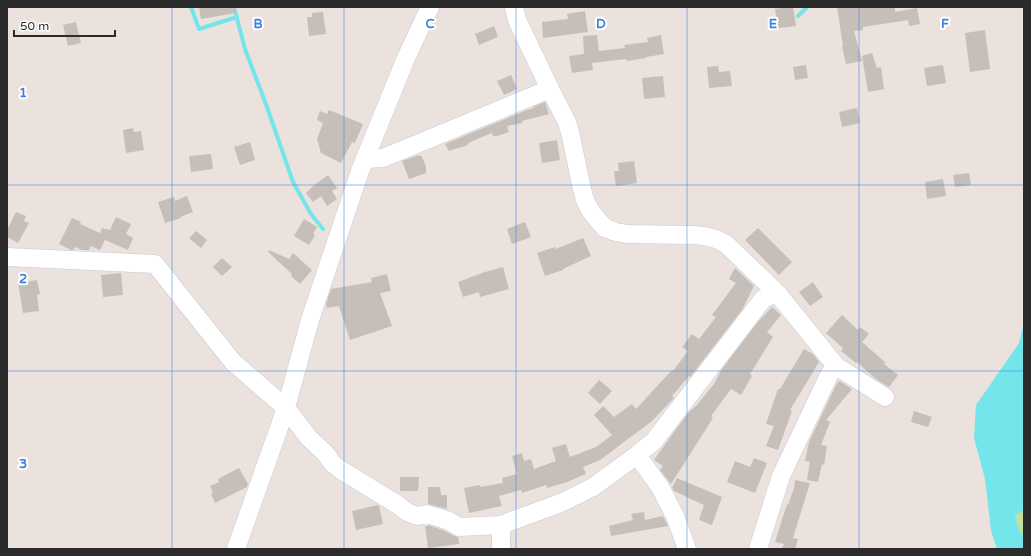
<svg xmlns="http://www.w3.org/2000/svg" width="1031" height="556" font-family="'Varela Round',sans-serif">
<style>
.green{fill:#c2e19b}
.water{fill:#74e5eb}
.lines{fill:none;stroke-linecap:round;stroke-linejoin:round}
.stream{stroke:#74e5eb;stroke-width:4}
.building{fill:#c5beb9}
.minor-casing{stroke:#c6cbd4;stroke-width:19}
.minor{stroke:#fff;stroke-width:18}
.grid{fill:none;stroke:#4080e0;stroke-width:1;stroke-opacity:0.55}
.grid-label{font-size:13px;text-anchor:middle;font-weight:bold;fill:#4080e0;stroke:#fff;stroke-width:4;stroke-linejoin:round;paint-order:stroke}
</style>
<rect width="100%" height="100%" fill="#ece2dd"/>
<polygon class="green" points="1024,510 1024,536 1020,532 1015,516"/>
<polygon class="water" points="1024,323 1024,510 1015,516 1020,532 1024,536 1024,549 997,549 991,531 985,479 974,438 976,405 1019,343"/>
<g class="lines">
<g class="stream">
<polyline points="191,7 199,29 237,17"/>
<polyline points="234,7 245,49 267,107 293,182 311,214 323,229"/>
<polyline points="798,16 807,7"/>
</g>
</g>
<g class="building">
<polygon points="199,7 236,7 236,13 201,19"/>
<polygon points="786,7 793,7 796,26 778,28 775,9"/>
<polygon points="837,7 895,7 895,12 917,8 920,24 909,26 908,20 863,27 863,30 854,31 862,61 846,64 842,46 843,46"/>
<polygon points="585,11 588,32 543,38 542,22 568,19 567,14"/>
<polygon points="323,12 326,34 309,36 307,17 312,17 312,13"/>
<polygon points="76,22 81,43 68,46 63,25"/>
<polygon points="494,26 498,37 479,45 475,34"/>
<polygon points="985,30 990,69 970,72 965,33"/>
<polygon points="597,35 599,51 625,48 624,45 648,42 647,38 661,35 664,54 646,57 646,58 627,61 626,59 592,63 593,70 572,73 569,56 584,54 583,36"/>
<polygon points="872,53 877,68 881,67 884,89 868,92 862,56"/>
<polygon points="806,65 808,78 795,80 793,67"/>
<polygon points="943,65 946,83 927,86 924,68"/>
<polygon points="718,66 719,72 730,71 732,86 709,88 707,67"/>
<polygon points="511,75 517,89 504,95 497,81"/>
<polygon points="663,76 665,97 644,99 642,78"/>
<polygon points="545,102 549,114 522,121 522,123 507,126 509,132 497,136 493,136 492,133 468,143 468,145 449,151 445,144 527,110 534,108 533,107"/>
<polygon points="857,108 860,123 842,127 839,112"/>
<polygon points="329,110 363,124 355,143 352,142 341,163 321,153 317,139 323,123 317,120 320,111 327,114"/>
<polygon points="133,128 134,132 141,131 144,150 126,153 123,130"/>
<polygon points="557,140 560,160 542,163 539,143"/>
<polygon points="250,142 255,160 240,165 234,147"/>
<polygon points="211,154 213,169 191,172 189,156"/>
<polygon points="419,155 419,156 421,155 426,166 426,173 409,179 402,161"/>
<polygon points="634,161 637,183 616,186 614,171 619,171 618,163"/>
<polygon points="969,173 971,185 955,187 953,175"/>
<polygon points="328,175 337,188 332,191 337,199 327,206 321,196 313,202 306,193 313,186"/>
<polygon points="943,179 946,196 927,199 925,182"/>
<polygon points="187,196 193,212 180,217 181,218 165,223 158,202 174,197 175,201"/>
<polygon points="16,212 26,216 24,221 29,223 18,243 7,237 7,230"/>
<polygon points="116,217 131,224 126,234 133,238 128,250 105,240 100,250 91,246 89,250 82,250 75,247 73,250 71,250 59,244 72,218 81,222 80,224 100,233 102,228 110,230"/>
<polygon points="304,219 317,227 313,234 315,235 309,245 294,236"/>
<polygon points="525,222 531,237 512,244 507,229"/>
<polygon points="758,228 792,262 779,275 745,240"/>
<polygon points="196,231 207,240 201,248 189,238"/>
<polygon points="583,238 591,256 563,269 563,270 545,276 537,253 555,247 556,249"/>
<polygon points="269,250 289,259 293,253 312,270 300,284 291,276 292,274 268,252"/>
<polygon points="222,258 232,267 222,276 213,267"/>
<polygon points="503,267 509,289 480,297 479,292 463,297 458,282 485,272"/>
<polygon points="735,268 754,286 742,310 690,377 689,376 672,396 674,398 671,401 652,421 600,460 583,467 586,474 567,482 547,488 546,485 522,493 521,490 499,496 502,506 469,513 464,488 480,485 480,487 503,483 502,478 517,474 512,456 522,453 524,461 531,459 534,469 556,461 552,448 566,444 570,457 596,447 612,435 594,415 603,406 614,417 632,404 636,409 672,370 673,371 688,351 682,347 692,334 699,339 716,317 712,315 736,283 729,279"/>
<polygon points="121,273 123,295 103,297 101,275"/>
<polygon points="387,274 391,291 380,293 392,326 350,340 339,306 327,308 326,304 331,289 372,282 371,278"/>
<polygon points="37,280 40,294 37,295 39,311 23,313 18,283"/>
<polygon points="813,282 823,297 810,306 799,292"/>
<polygon points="772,307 781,315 767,332 773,337 750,374 752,376 741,395 731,389 711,416 713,418 671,484 660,470 663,466 654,460 674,432 689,412 697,405 714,384 722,369 757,323"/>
<polygon points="842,315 858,330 860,327 869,334 862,342 886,363 884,364 898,375 889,387 876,379 857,362 856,363 841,351 843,348 826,333"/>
<polygon points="804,349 813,354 819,362 790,410 792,411 778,450 766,446 774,426 766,424 778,389 780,389"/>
<polygon points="599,380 612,391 600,404 588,393"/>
<polygon points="839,381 852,389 826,420 830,422 821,445 827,446 824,465 822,464 818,482 807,480 810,462 805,461 809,442 836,385"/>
<polygon points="914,411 932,417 928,427 911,422"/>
<polygon points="754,458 767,463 755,493 727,482 735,461 750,467"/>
<polygon points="239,468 248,484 247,487 215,503 211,494 213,493 210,486 219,482 218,479"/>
<polygon points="400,477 419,477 418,491 400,491"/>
<polygon points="677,478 722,497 712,525 699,520 704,505 674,491 672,488"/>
<polygon points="795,480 810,483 793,538 798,539 795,549 782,549 784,544 775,542 787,504 788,505 794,488"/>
<polygon points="428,487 440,487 441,495 447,495 447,509 428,504"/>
<polygon points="378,505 379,506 383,524 356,530 352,511"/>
<polygon points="644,512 645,520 663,516 668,526 611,536 609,526 633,520 631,514"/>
<polygon points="428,525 445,531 454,536 458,537 459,544 428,548 425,526 428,526"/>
</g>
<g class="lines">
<defs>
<g id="minor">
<polyline points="430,7 406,58 360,171 310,320 286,408 309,438 326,454 332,463 341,470 398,505 407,512 417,516 427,514 437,517 449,521 459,527 501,525 563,502 593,487 637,455 654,441 763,299 777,293"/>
<polyline points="514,7 517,20 550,89 567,122 570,132 582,189 585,200 590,210 597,219 605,228 616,232 627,234 693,235 704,236 716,239 726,244 777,293 836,366 885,397"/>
<polyline points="365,159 383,158 550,89"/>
<polyline points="7,257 155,264 233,362 286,408 236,549"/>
<polyline points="637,455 660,487 675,516 687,549"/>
<polyline points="501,525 501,549"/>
<polyline points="758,549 781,476 829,375 836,366"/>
</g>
</defs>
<use href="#minor" class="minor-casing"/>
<use href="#minor" class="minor"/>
</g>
<path class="grid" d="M 172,7 L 172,549M 344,7 L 344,549M 516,7 L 516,549M 687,7 L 687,549M 859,7 L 859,549M 7,185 L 1024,185M 7,371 L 1024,371"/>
<g class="grid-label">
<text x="258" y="28">B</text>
<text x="430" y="28">C</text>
<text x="601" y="28">D</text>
<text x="773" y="28">E</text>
<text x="945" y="28">F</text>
<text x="23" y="97">1</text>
<text x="23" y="283">2</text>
<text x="23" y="468">3</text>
</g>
<rect width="1031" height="556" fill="none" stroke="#2b2b2b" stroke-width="16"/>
<path d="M14 30v6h101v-6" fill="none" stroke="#2b2b2b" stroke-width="2"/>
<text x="20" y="30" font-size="12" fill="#2b2b2b" stroke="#ffffff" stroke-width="3" paint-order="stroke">50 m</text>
</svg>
